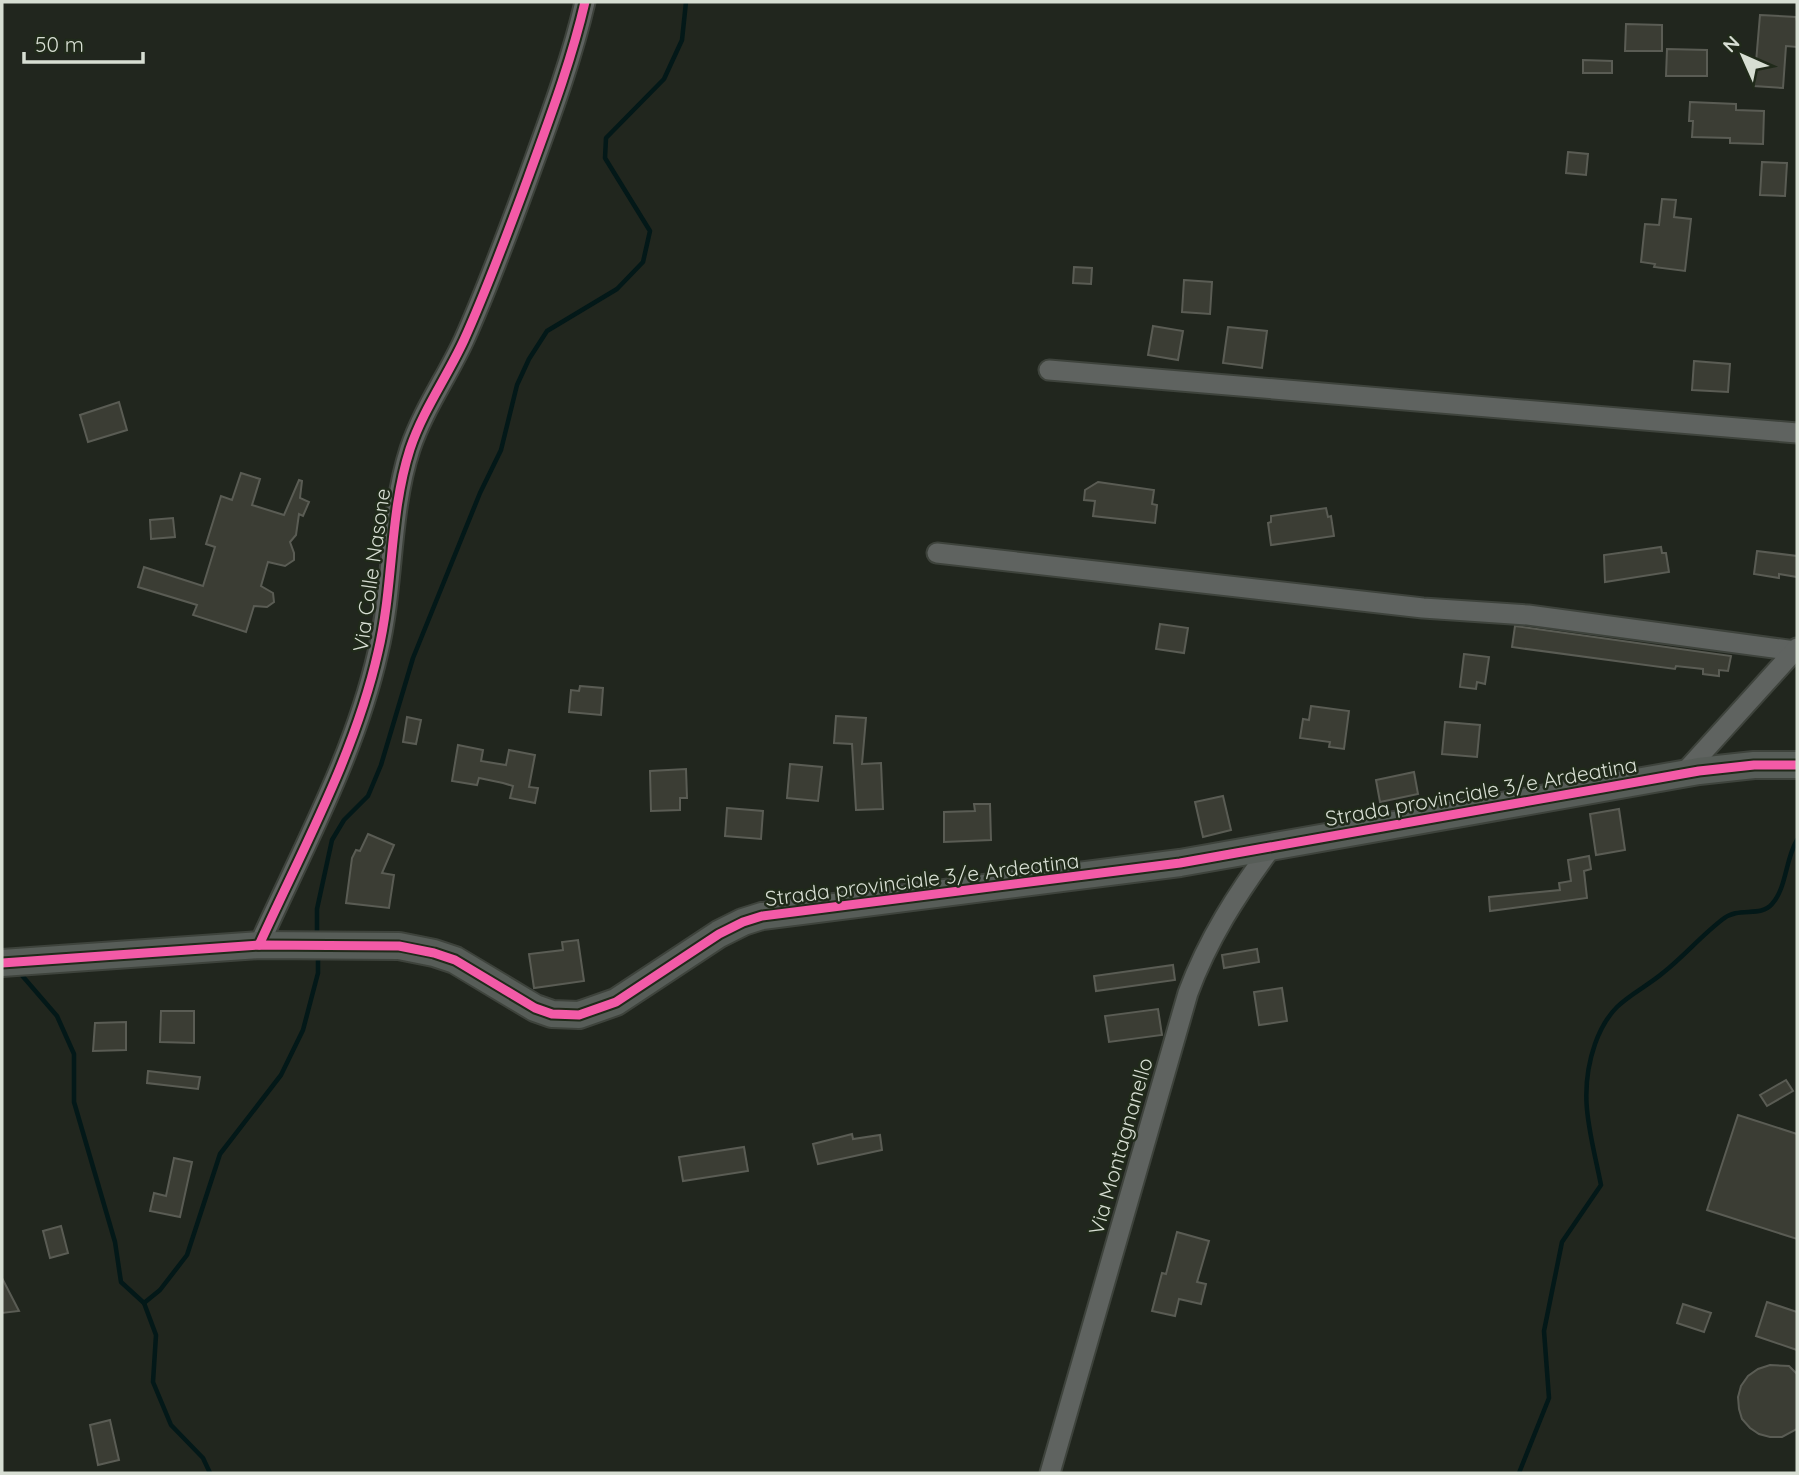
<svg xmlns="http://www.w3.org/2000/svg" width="1799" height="1475" font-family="Quicksand,sans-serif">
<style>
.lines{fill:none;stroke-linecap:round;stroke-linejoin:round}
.stream{stroke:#031818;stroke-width:4.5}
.building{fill:#3b3d34;stroke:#5a5c54;stroke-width:2}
.minor-casing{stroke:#3e433c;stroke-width:23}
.secondary-casing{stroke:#3e433c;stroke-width:30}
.minor{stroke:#5f6360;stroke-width:19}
.secondary{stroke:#575d58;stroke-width:26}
.cycleway-casing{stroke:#202a1a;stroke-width:13}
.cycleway{stroke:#f35aa7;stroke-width:9}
.labels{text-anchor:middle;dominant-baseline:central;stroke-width:5;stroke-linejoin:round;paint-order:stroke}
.street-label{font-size:21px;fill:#d7ded3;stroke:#202a1a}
</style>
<rect width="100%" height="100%" fill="#21261e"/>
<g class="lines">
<g class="stream">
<polyline points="317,936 317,909 332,840 344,820 368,796 381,765 413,658 480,493 501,450 517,385 529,359 547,331 617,289 643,262 650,231 605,158 606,138 664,79 682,40 686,2"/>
<polyline points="19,972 57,1016 74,1054 74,1102 115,1242 121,1282 144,1303 156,1335 153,1382 171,1425 203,1458 210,1473"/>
<polyline points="144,1303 160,1290 187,1255 220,1154 281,1075 303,1030 318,973 318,955"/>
<path d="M 1519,1473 L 1549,1398 L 1544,1331 L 1562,1242 L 1601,1185 C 1591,1134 1577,1096 1595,1044 C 1600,1030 1606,1018 1617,1007 C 1630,994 1649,985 1664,972 C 1684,956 1702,935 1723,919 C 1739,906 1760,918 1772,904 C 1787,887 1785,860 1797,840"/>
</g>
</g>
<g class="building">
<polygon points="1760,15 1796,17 1797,21 1797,47 1786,46 1783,88 1754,86"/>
<polygon points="1626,24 1662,25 1662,51 1625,51"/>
<polygon points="1667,49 1707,50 1707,76 1666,76"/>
<polygon points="1583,60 1612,61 1612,73 1583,73"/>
<polygon points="1690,102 1736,104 1736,110 1764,111 1763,144 1730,143 1730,138 1692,137 1693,121 1689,121"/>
<polygon points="1568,152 1588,154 1586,175 1566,173"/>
<polygon points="1762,162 1787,163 1785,196 1760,195"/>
<polygon points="1662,199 1676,200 1674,217 1691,219 1685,271 1654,267 1655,264 1641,262 1645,224 1659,225"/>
<polygon points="1074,267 1092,268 1091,284 1073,283"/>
<polygon points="1184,280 1212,282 1210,314 1182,312"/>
<polygon points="1153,326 1183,331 1178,360 1148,355"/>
<polygon points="1228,327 1267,331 1262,368 1223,363"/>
<polygon points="1694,361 1730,364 1728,392 1692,390"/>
<polygon points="119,402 127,430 88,442 80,415"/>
<polygon points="241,473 260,479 252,505 284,515 299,480 302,481 300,498 309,502 303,516 299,514 296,535 290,542 294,553 294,560 285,566 268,562 261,586 273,593 274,602 267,607 254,606 246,632 193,615 197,605 138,587 144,567 203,586 215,547 206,544 221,496 232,500"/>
<polygon points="1098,482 1154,490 1152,504 1157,505 1155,523 1093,516 1095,501 1084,500 1085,490"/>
<polygon points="1326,508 1328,517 1331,516 1334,536 1271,545 1268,523 1271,522 1271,516"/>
<polygon points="173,518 175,537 151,539 150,520"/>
<polygon points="1661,547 1662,553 1666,553 1669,572 1605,582 1604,555"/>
<polygon points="1757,551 1797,556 1797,577 1779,574 1779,578 1754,574"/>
<polygon points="1160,624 1188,628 1184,653 1156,649"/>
<polygon points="1515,626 1731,656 1728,671 1719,670 1719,676 1703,674 1703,669 1676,666 1675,669 1512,647"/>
<polygon points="1464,654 1489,657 1485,684 1477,682 1476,689 1460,687"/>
<polygon points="580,686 603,688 601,715 569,712 571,690 579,691"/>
<polygon points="1311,706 1349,711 1344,749 1329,747 1330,742 1300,738 1303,719 1309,720"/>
<polygon points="836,716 866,718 862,764 881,763 883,809 856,810 852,744 834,743"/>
<polygon points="407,717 421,720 416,744 403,742"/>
<polygon points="1445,722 1480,725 1477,757 1442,754"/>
<polygon points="458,745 483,750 481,761 506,765 509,750 535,755 529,787 538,788 535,803 510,798 513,786 503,783 479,778 477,785 452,781"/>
<polygon points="790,764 822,767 818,801 787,798"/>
<polygon points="686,769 687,798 680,798 680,810 651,811 650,771"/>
<polygon points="1414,772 1418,794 1380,802 1376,780"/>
<polygon points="1223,796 1231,830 1203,837 1195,802"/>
<polygon points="974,804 990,804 991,840 944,842 944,812 975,811"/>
<polygon points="727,808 763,811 761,839 725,836"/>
<polygon points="1619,809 1625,850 1596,855 1590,814"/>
<polygon points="368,834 394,845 382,873 394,875 389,908 346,903 352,858 356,850 360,851"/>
<polygon points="1589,856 1591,869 1584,871 1587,898 1490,911 1489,897 1560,890 1559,883 1571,881 1568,860"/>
<polygon points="578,940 584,981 534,988 529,954 563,950 562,942"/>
<polygon points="1257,949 1259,962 1224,968 1222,955"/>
<polygon points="1173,965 1175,980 1096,991 1094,976"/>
<polygon points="1282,988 1287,1021 1259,1025 1254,992"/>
<polygon points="1158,1009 1162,1035 1109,1042 1105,1016"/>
<polygon points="161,1011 194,1011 194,1043 160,1042"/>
<polygon points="126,1022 126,1050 93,1051 95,1023"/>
<polygon points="148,1071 200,1077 198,1089 147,1083"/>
<polygon points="1786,1080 1793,1091 1767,1106 1760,1095"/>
<polygon points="1738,1115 1797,1134 1797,1239 1707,1210"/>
<polygon points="852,1134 853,1139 880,1135 882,1150 818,1164 813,1144"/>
<polygon points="744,1147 748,1171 683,1181 679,1157"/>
<polygon points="174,1158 192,1162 180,1217 150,1211 154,1193 166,1196"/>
<polygon points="61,1226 68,1253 50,1258 43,1231"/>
<polygon points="1177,1232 1209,1241 1197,1282 1206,1284 1201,1304 1179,1299 1175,1316 1152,1311 1162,1273 1166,1274"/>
<polygon points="2,1278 19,1311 2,1313"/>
<polygon points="1767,1302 1797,1312 1797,1350 1756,1336"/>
<polygon points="1683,1304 1711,1313 1704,1332 1677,1323"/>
<polygon points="1770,1365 1789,1366 1797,1374 1797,1429 1782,1437 1770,1437 1759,1434 1750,1428 1742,1419 1739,1409 1738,1397 1741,1386 1748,1376 1758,1369"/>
<polygon points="110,1420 119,1460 98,1465 90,1425"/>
</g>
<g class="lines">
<defs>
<g id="minor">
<polyline points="1049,370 1797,433"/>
<polyline points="937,553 1423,608 1528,615 1795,651"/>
<polyline points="1684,773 1797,648"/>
<path d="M 259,945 C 302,850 355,754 378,652 C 394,585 389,514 410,449 C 423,410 447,377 464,340 C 488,287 508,232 528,178 C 549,120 571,62 585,2"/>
<path d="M 1050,1473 L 1188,993 C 1208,939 1237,894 1271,848"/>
</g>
<polyline id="secondary" points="2,963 259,945 399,946 434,953 455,960 535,1008 552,1014 579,1015 616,1002 719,934 743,922 762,916 1180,863 1699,771 1754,765 1797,765"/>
</defs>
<use href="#minor" class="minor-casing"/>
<use href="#secondary" class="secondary-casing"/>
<use href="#minor" class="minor"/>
<use href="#secondary" class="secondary"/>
<defs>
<g id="cycleway">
<path d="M 259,945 C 302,850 355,754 378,652 C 394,585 389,514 410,449 C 423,410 447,377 464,340 C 488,287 508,232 528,178 C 549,120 571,62 585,2"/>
<polyline points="2,963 259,945 399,946 434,953 455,960 535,1008 552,1014 579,1015 616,1002 719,934 743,922 762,916 1180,863 1699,771 1754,765 1797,765"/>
</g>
</defs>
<use href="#cycleway" class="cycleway-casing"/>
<use href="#cycleway" class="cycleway"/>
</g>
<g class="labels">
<g class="street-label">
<text transform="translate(371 570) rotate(-82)">Via Colle Nasone</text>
<text transform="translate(1481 791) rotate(-10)">Strada provinciale 3/e Ardeatina</text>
<text transform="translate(922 879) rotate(-7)">Strada provinciale 3/e Ardeatina</text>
<text transform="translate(1120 1146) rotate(-74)">Via Montagnanello</text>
</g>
</g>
<rect width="1799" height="1475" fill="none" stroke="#d7ded3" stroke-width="7"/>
<g transform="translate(1743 56) rotate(315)" stroke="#202a1a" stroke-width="5" paint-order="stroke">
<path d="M0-5L12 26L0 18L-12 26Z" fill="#d7ded3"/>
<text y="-10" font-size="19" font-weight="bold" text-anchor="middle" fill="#d7ded3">N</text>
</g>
<path d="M24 52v10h119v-10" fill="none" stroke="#d7ded3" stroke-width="3.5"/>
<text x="35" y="52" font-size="21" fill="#d7ded3" stroke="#202a1a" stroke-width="5" paint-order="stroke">50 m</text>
</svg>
